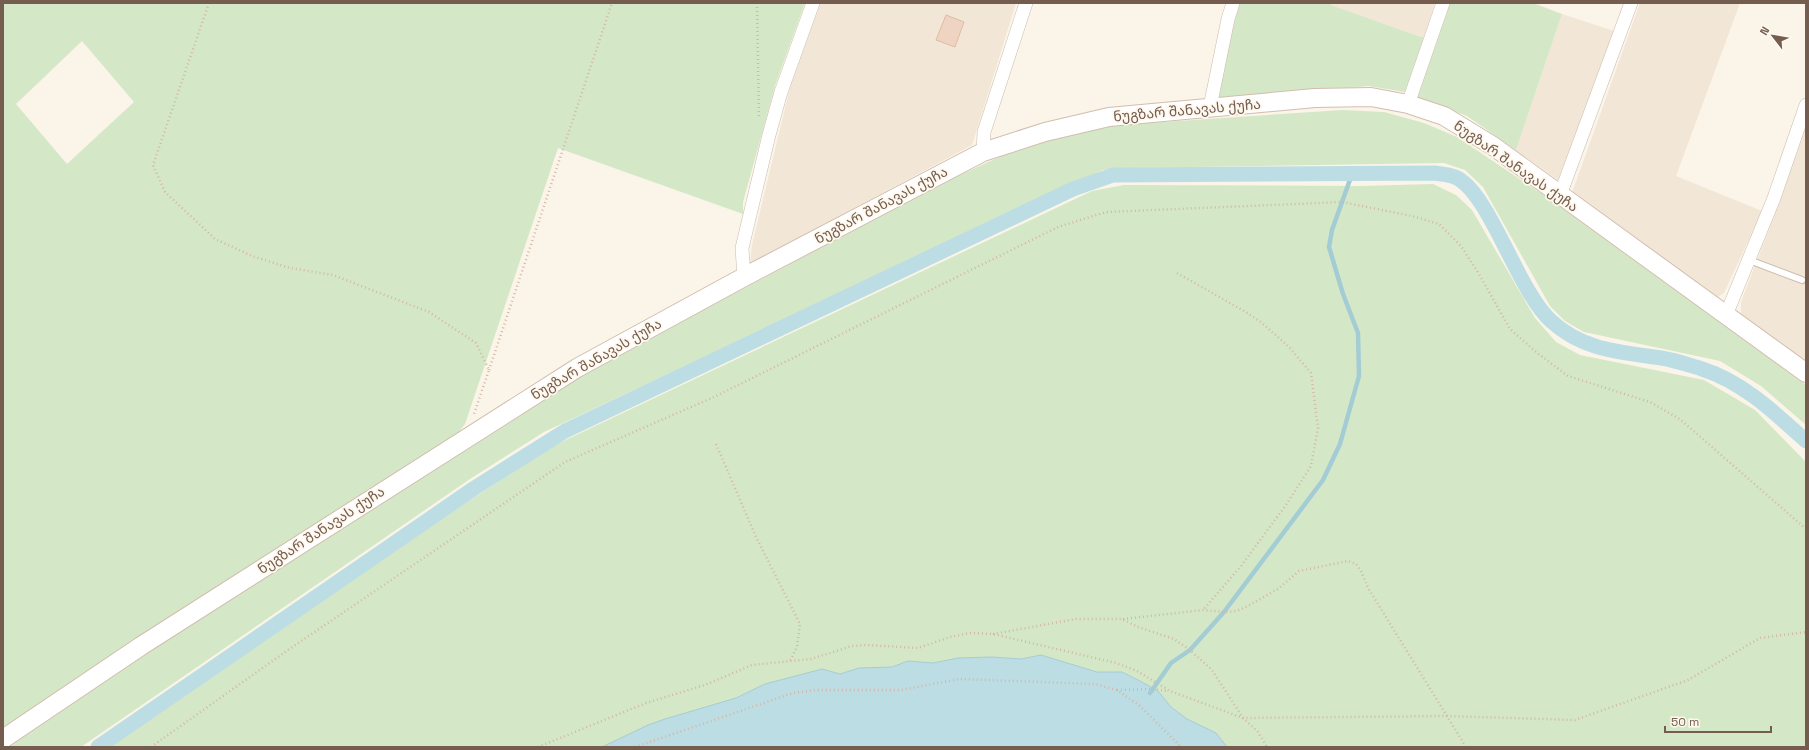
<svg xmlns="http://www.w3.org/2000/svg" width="1809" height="750" font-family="'Space Grotesk','Noto Sans Georgian',sans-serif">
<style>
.residential{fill:#f2e6d7}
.green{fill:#d4e8c7;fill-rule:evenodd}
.water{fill:#bddde4;stroke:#a4ccd5}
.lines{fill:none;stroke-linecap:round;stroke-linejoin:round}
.stream{stroke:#a4ccd5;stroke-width:4.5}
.canal{stroke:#bddde4;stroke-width:15}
.building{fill:#efd4c1;stroke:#e0bba3}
.service-casing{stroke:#ccbcaf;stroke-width:8}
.minor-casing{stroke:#ccbcaf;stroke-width:14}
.secondary-casing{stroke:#d1beaf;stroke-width:20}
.path{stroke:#d4b7a4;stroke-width:2.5;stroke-dasharray:1 3;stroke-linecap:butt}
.service{stroke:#fff;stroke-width:6}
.minor{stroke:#fff;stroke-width:13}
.secondary{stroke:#fff;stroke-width:18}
.labels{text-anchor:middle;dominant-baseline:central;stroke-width:3.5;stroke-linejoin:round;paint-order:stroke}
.street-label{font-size:14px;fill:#745c4e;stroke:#fef8ee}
</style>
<rect width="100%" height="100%" fill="#fbf4e8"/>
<g class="residential">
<polygon points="820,3 1016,3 972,145 750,264 752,245 792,79"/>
<polygon points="1331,3 1435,3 1424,38 1331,5"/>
<polygon points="1640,3 1740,3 1676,176 1762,211 1724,293 1718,297 1572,193"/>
<polygon points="1562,14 1614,31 1558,180 1516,150"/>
<polygon points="1806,123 1806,362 1741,314 1741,302 1782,195"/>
</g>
<g class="green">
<path d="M 3,3 L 805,3 L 775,86 L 743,202 L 743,214 L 558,148 L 465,424 L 458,433 L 3,729 ZM 82,41 L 134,102 L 67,164 L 16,104 Z"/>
<polygon points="1239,3 1331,3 1331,5 1424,38 1405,92 1369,86 1218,99 1234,19"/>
<polygon points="1448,3 1533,3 1562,14 1516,150 1467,116 1416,97"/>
<polygon points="1342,110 1384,112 1424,123 1457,137 1545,196 1806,385 1806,425 1761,386 1720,361 1584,332 1565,321 1550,306 1483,187 1465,170 1444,163 1130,168 1103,170 544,432 470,479 81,747 7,747 96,686 563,384 951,179 1008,153 1057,136 1102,126"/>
<polygon points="1433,184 1456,195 1472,210 1535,318 1556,342 1580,355 1704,380 1755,410 1806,462 1806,747 1227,747 1216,733 1187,719 1171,707 1158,691 1122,672 1097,672 1041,655 1021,659 992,657 958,658 933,663 908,661 892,667 859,668 840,674 822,669 765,684 736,698 665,719 648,725 602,747 105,747 378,560 555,445 1092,191 1124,185 1361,186"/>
</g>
<polygon class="water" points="1041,655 1097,672 1122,672 1140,681 1158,691 1171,707 1187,719 1216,733 1227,747 602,747 648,725 665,719 736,698 765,684 822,669 840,674 859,668 892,667 908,661 933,663 958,658 992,657 1021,659"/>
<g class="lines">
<polyline class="stream" points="1150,693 1171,663 1190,650 1224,612 1323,480 1340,444 1359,376 1358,333 1343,294 1329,247 1332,230 1352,174"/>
<path class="canal" d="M 98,747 L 473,489 L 565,431 L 1073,189 L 1113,175 L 1434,173 C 1440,174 1448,174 1455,177 C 1489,191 1517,290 1551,321 C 1584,351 1621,352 1661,358 C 1675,360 1689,365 1702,369 C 1743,382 1775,413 1806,441"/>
</g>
<polygon class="building" points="946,15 964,22 955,47 936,40"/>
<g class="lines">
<defs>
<polyline id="service" points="1749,260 1802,280"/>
<g id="minor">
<polyline points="1408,104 1443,3"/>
<polyline points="1210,107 1228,19 1233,3"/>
<polyline points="983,152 984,132 1026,3"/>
<polyline points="1560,195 1631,3"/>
<polyline points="744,277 742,248 769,135 781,92 813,3"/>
<polyline points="1726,315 1774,198 1806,105"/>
</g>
<polyline id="secondary" points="3,739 141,646 577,368 744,277 983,152 1045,132 1109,117 1315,98 1371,97 1408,104 1444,116 1493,146 1806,373"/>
</defs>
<use href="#service" class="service-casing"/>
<use href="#minor" class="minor-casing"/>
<use href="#secondary" class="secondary-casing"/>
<g class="path">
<polyline points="209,3 153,165 165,192 215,239 252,256 290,268 333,275 429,312 476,343 489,370 474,414"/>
<polyline points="757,3 759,118"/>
<polyline points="1177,273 1244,311 1261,322 1289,347 1311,373 1318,428 1311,466 1286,505 1241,566 1203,610"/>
<polyline points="489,370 612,3"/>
<polyline points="716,444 756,537 800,624 797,647 790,661"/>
<polyline points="1123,619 1203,610 1224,612 1236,611 1246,607 1278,589 1299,571 1348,561 1356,564 1361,571 1368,588 1466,747"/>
<polyline points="993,634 1076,619 1122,619 1138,627 1174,639 1190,650 1212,670 1243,718 1447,716 1575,720 1688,680 1760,638 1806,632"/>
<polyline points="1117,690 1153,689 1167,691"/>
<polyline points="151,747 288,650 565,462 714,397 1058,227 1106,212 1342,202 1412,216 1439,224 1461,246 1479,274 1510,329 1536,352 1568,376 1650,402 1681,420 1806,529"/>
<polyline points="538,747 646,703 705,685 752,665 811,659 852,646 866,645 918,648 950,637 970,633 993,634 1116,663 1137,671 1170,691 1243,718 1258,732 1267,747"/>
<polyline points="635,747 793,693 816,690 901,690 959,679 1095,684 1117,690 1140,706 1181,747"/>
</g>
<use href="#service" class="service"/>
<use href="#minor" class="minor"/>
<use href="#secondary" class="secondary"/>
</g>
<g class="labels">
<g class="street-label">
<text transform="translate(1187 110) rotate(-5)">ნუგზარ შანავას ქუჩა</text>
<text transform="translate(1516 166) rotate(35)">ნუგზარ შანავას ქუჩა</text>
<text transform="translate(881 205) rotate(-28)">ნუგზარ შანავას ქუჩა</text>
<text transform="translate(596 359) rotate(-30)">ნუგზარ შანავას ქუჩა</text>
<text transform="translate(321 530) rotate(-33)">ნუგზარ შანავას ქუჩა</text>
</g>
</g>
<rect width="1809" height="750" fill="none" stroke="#745c4e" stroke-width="8"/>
<g transform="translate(1773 36) rotate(301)" stroke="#fef8ee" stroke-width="3" paint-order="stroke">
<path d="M0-3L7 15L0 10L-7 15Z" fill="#745c4e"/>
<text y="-6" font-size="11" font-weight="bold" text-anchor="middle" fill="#745c4e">N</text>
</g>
<path d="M1665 726v6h106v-6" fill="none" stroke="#745c4e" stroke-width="2"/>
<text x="1671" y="726" font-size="12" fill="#745c4e" stroke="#fef8ee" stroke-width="3" paint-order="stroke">50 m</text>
</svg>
